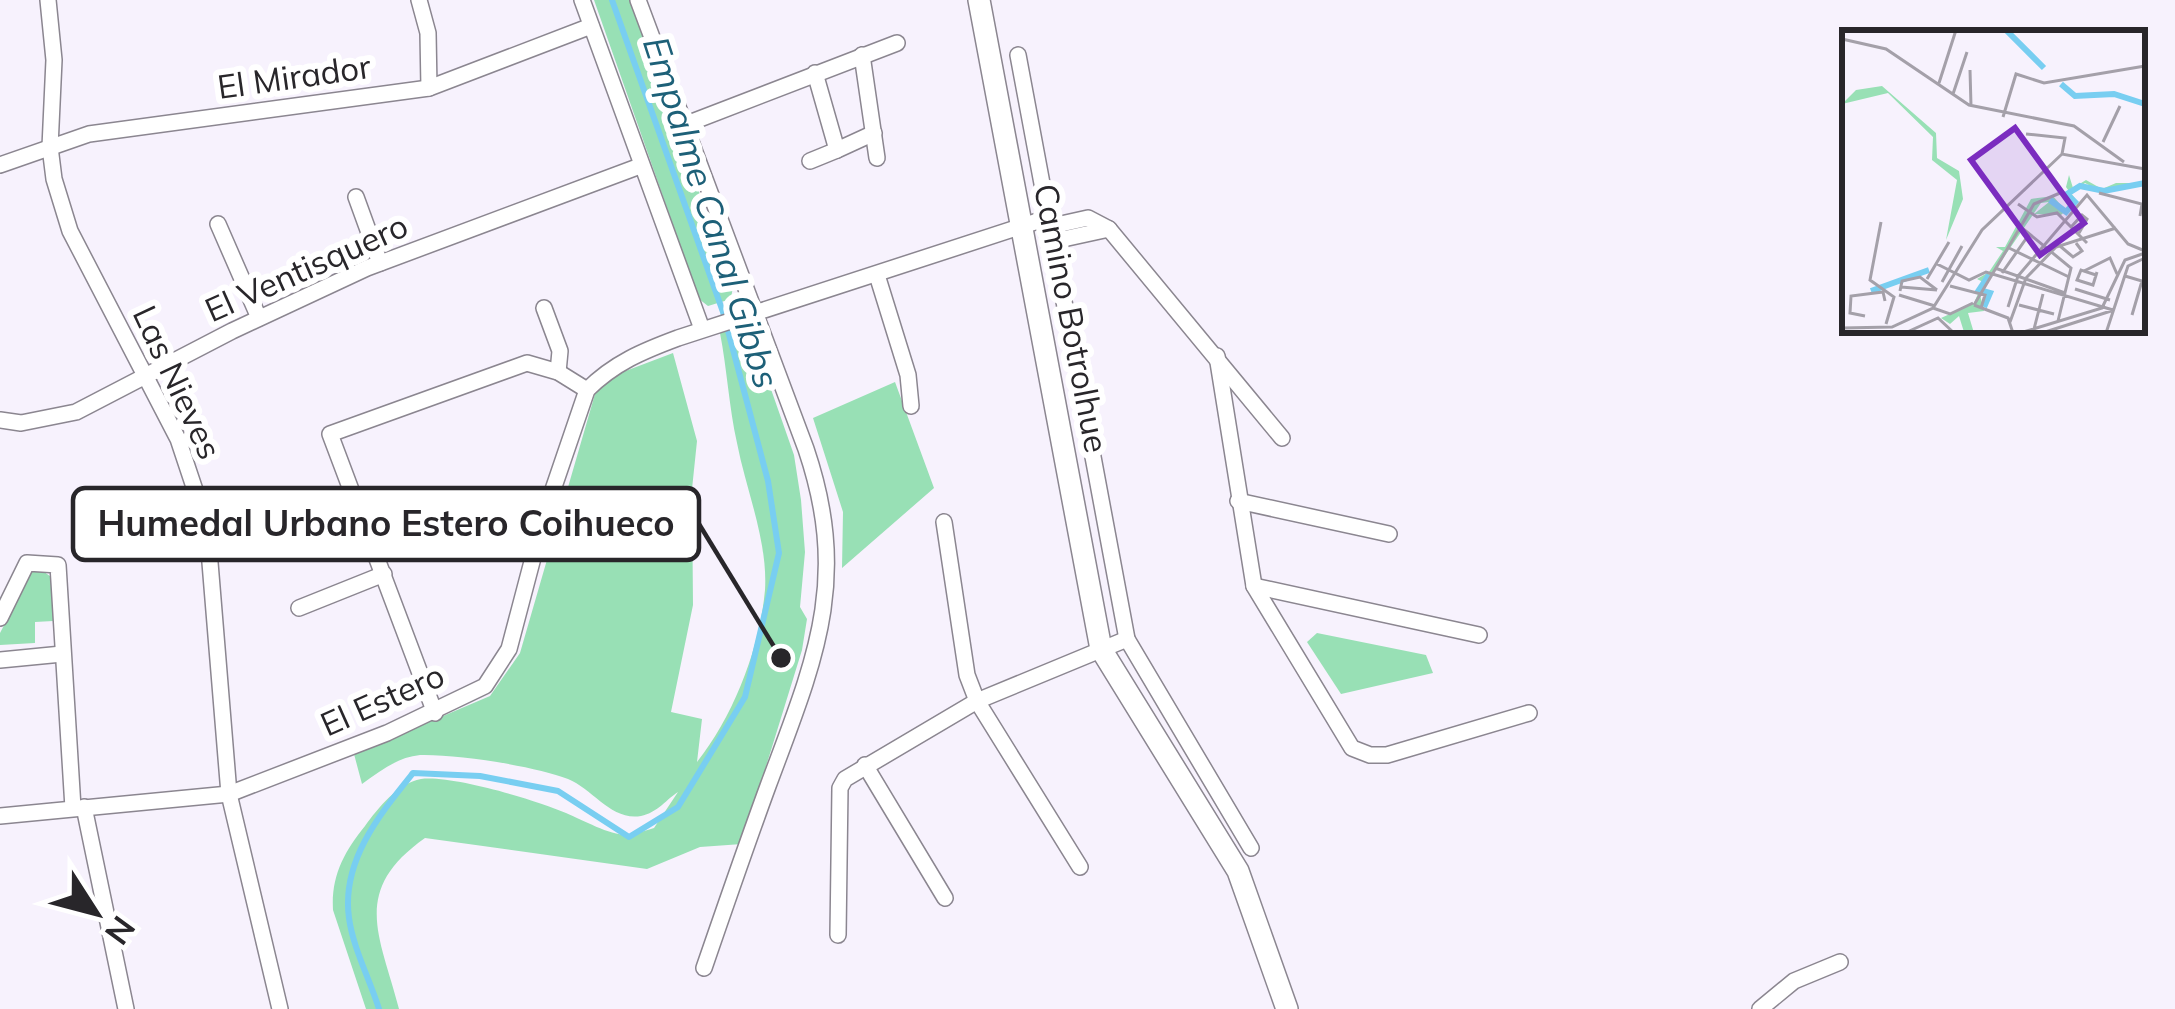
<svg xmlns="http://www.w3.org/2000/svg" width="2175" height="1009" font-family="Mulish,sans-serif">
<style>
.green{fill:#98e0b5}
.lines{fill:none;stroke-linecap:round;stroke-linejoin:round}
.stream{stroke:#78cef1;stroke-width:6}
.street-casing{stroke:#8b8690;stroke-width:18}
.secondary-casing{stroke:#8b8690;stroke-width:24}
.street{stroke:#fff;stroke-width:15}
.secondary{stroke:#fff;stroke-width:21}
.labels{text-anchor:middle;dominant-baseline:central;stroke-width:12;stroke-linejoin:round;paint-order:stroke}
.street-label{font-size:33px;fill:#28262a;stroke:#fff}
.water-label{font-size:36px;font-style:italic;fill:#1d6078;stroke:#fff}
.inset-river{fill:none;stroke:#78cef1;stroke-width:6}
.inset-road{fill:none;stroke:#a4a0a9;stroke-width:3}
.view{fill:#7b2cbf;fill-opacity:0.15;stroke:#7b2cbf;stroke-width:6}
.inset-edge{fill:none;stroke:#28262a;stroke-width:6}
.leader{fill:none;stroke:#28262a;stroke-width:4.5}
.callout-dot{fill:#28262a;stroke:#fff;stroke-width:4.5}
.callout{fill:#fff;stroke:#28262a;stroke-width:4.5}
.callout-label{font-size:36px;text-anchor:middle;font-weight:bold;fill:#28262a}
</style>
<rect width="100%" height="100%" fill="#f7f2fd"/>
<g class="green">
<polygon points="594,0 630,0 733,286 731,299 708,306 699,299"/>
<path d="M 741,321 L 751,332 L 794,455 L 801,500 L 805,552 L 800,607 L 807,619 L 802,650 L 742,844 L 700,847 L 647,869 L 425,838 C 350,891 380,935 399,1009 L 366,1009 L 333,910 C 331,876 344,852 365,826 C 378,808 398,783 421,779 C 452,775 536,800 566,813 C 583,820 609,835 627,835 C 635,835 646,830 654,828 L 678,792 C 668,798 657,813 641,816 C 611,821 593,789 568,779 C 534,766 457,754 420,755 C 398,757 380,771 362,784 L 354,754 L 490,696 L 520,653 L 595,394 L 615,375 L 673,353 L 697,441 L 692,489 L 693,605 L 671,712 L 702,719 L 697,762 C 733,717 760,648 765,590 C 768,541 746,490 737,443 C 729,407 727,369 720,333 Z"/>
<polygon points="895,382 934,488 842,568 843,512 813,418"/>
<polygon points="40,569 54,579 53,621 35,622 35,643 0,645 0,633 32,571"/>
<polygon points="1317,633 1426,655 1433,673 1341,694 1307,642"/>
</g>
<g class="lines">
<path class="stream" d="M 379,1009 C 370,980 353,948 349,918 C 341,861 380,814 413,773 L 480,776 L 558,791 L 629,837 L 678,807 L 745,697 L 779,553 L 768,481 L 723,312 L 612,0"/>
<defs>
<g id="street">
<polyline points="48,0 54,60 50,147 54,179 70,231 178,439 207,526 229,794 280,1009"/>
<polyline points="419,0 428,33 429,88"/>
<polyline points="582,0 702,329"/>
<path d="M 638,0 L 806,449 C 851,582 814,662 768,786 C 746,846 725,907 704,968"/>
<polyline points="862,55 877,158"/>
<polyline points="1018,55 1127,639 1251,848"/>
<polyline points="815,73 837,150 874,133"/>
<polyline points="684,125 897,43"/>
<polyline points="810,161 837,150"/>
<polyline points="0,165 89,134 429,88 591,26"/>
<polyline points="356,197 380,263"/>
<polyline points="218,224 259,318"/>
<polyline points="1052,226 1088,218 1109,229 1282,438"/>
<polyline points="1054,241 1109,229"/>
<polyline points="877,275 908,375 911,406"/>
<polyline points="544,308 560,351 558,372"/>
<polyline points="1217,356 1254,586 1352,748 1370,755 1387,755 1529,713"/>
<polyline points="0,420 21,423 76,412 232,331 367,268 640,166"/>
<polyline points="1238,501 1389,534"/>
<polyline points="944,522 967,675 977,701 1080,867"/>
<polyline points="444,527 506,502 544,516"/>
<polyline points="1254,586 1479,635"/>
<polyline points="299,608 384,574"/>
<polyline points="0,618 27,563 58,565 73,808"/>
<polyline points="0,660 62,654"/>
<polyline points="435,713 330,434 527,363 558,372 587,390"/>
<polyline points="865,765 945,898"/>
<polyline points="84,807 126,1009"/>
<path d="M 0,816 L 229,794 L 387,733 L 485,686 L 509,649 L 544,516 L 587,390 C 614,363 643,351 678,338 L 1050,217"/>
<polyline points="838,935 840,788 845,779 977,701 1127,639"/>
<polyline points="1760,1009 1794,981 1840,962"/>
</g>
<polyline id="secondary" points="979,0 1101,649 1238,871 1287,1009"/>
</defs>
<use href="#street" class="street-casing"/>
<use href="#secondary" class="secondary-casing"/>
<use href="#street" class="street"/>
<use href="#secondary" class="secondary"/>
</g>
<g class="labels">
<g class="street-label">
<text transform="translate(294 76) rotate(-8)">El Mirador</text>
<text transform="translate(306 267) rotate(-24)">El Ventisquero</text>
<text transform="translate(1072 318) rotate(79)">Camino Botrolhue</text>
<text transform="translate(178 382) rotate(65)">Las Nieves</text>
<text transform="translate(382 699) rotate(-24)">El Estero</text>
</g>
<g class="water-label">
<text transform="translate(712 212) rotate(72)">Empalme Canal Gibbs</text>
</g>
</g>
<g transform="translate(1842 30)">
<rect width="303" height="303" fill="#f7f2fd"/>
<path d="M 40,56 L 94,103 L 95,128 L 117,141 L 121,169 L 104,210 L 115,150 L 90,130 L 91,107 L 46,63 L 0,74 L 14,60 ZM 227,145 L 231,158 L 244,150 L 260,159 L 274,153 L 303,153 L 260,162 L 243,153 L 229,163 L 235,171 L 219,185 L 192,184 L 207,172 L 199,173 L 140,259 L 149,262 L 144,279 L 146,263 L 137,261 L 142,281 L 126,283 L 132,303 L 122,302 L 117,286 L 108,294 L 99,288 L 132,273 L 141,252 L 135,249 L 147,242 L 161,221 L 154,217 L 163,217 L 189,169 L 211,166 L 223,180 L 234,171 L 224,157 Z" fill="#98e0b5"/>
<path class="inset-river" d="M 164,0 L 202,38M 219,54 L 233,66 L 272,64 L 303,74M 208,170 L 224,182 L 233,172 L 225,164 L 238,156 L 262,161 L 303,153M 29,261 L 87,240M 142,277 L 148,263 L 137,260 L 147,245"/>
<path class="inset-road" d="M 0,9 L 44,19 L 127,75 L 232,96 L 282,132M 128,40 L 129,76M 97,53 L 114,0M 111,64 L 125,22M 161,87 L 174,44 L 202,53 L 303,36M 184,104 L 223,108 L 220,124M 261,112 L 278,76M 257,163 L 300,174 L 298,186M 176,174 L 195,187 L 215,183 L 245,213M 39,192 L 28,250 L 52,267 L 44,294M 230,196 L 240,185 L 245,189 L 237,203M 180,198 L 229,238 L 216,291M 218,216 L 231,227 L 240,221 L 234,213M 167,218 L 227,247M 95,234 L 127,250 L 144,242 L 271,280M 153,238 L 223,263M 242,241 L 268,228 L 275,244M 160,243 L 188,203M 254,245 L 239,240 L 235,250 L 251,255 L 255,242M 283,246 L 300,251 L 290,285M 85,249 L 107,212M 100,252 L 120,216M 108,256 L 143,265 L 139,278M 59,257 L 95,260M 233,259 L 268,270M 58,261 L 60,251 L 78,247 L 95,260M 57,265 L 93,276M 132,275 L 192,174 L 218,163M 132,275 L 166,288 L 171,303M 177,275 L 212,284M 166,277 L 176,246 L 245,165 L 286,214 L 303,221M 91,278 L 108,284 L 131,273M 23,286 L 8,283 L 9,266 L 41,262 L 43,271M 168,292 L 184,248 L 214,217 L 274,198M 0,298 L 50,297 L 91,278 L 140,200 L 220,124 L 303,139M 192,299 L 201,264M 63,303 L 96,288 L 112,303M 178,303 L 260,278 L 283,230 L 303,223M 200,303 L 269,281M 264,303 L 286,236 L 303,228"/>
<path class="view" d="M 173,98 L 242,193 L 198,225 L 129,130 Z"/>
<rect width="303" height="303" class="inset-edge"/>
</g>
<path class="leader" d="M781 658L699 524"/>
<circle class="callout-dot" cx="781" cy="658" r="12"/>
<rect class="callout" x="73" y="488" width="626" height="72" rx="12"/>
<g class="callout-label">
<text x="386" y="536">Humedal Urbano Estero Coihueco</text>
</g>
<g transform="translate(96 913) rotate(126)" stroke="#ffffff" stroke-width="9" paint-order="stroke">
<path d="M0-9L21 45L0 30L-21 45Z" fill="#28262a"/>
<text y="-18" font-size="33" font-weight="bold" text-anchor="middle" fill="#28262a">N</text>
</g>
</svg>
